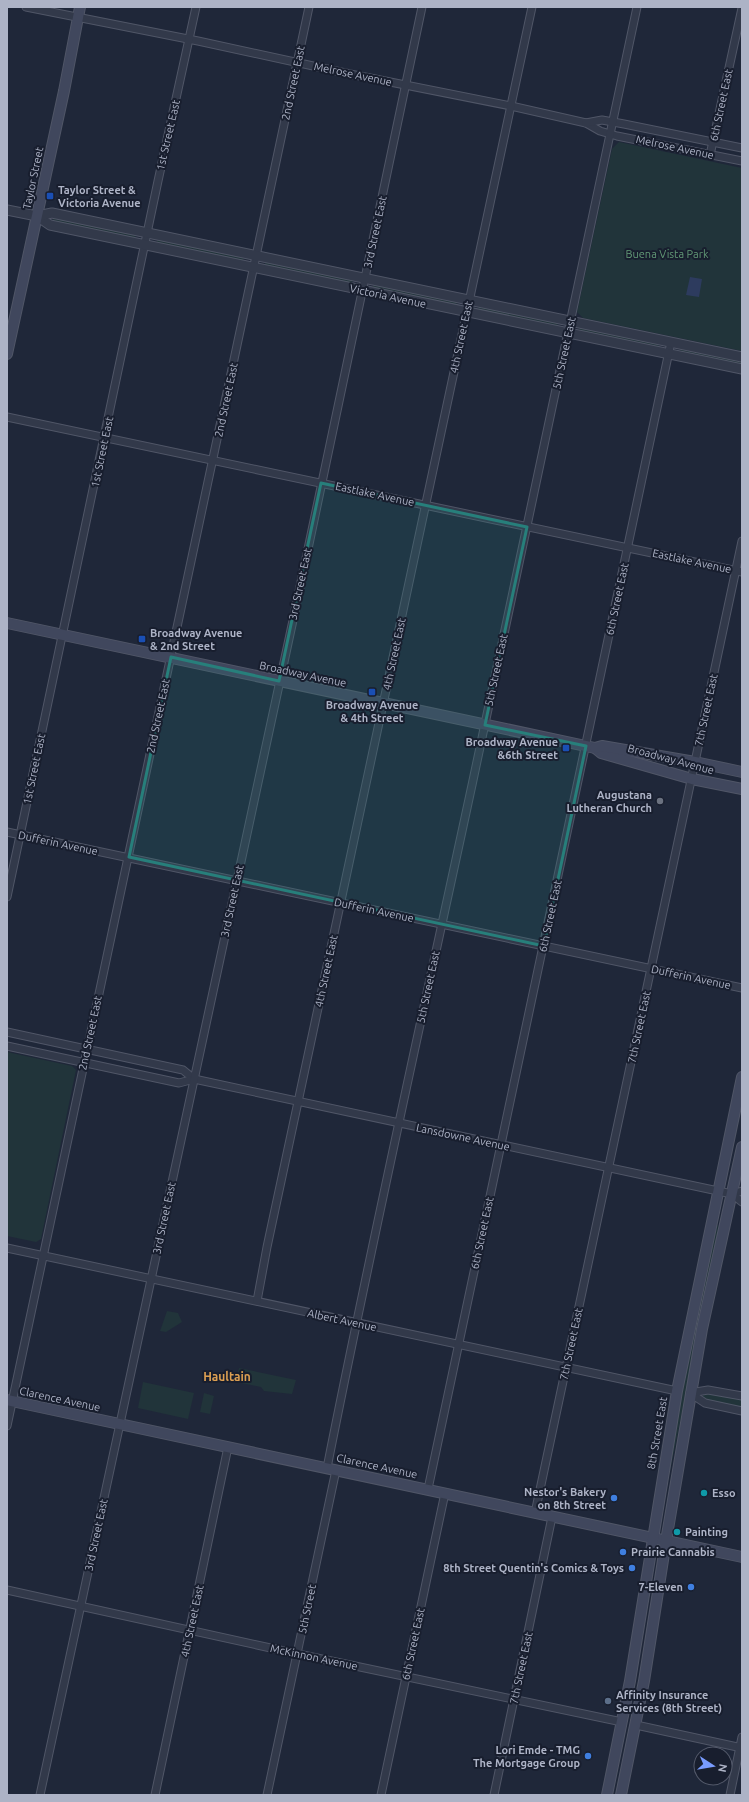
<svg xmlns="http://www.w3.org/2000/svg" width="749" height="1802" font-family="Ubuntu,sans-serif">
<style>
.green{fill:#21343a}
.water{fill:#2d3b5e}
.lines{fill:none;stroke-linecap:round;stroke-linejoin:round}
.minor-casing{stroke:#505667;stroke-width:9}
.tertiary-casing{stroke:#505667;stroke-width:11}
.secondary-casing{stroke:#505667;stroke-width:12}
.minor{stroke:#32394a;stroke-width:7}
.tertiary{stroke:#32394a;stroke-width:9}
.secondary{stroke:#40475d;stroke-width:10}
.marked{fill:#277f7b;fill-opacity:0.2;stroke:#277f7b;stroke-width:3;stroke-linejoin:round}
.transit-dot{fill:#1a4fb4;stroke:#181e2e;stroke-width:1.5}
.worship-dot{fill:#6b7280;stroke:#181e2e;stroke-width:1.5}
.culture-dot{fill:#0f9aa8;stroke:#181e2e;stroke-width:1.5}
.shop-dot{fill:#3f7fe0;stroke:#181e2e;stroke-width:1.5}
.service-dot{fill:#5c6f8a;stroke:#181e2e;stroke-width:1.5}
.labels{text-anchor:middle;dominant-baseline:central;stroke-width:4;stroke-linejoin:round;paint-order:stroke}
.street-label{font-size:11px;fill:#adb3c6;stroke:#181e2e}
.poi-label{font-size:11px;font-weight:bold;fill:#adb3c6;stroke:#181e2e;text-anchor:start}
.park-label{font-size:11px;fill:#629976;stroke:#181e2e}
.neighbourhood-label{font-size:12px;font-weight:bold;fill:#dc9f52;stroke:#181e2e}
</style>
<rect width="100%" height="100%" fill="#1f2739"/>
<g class="green">
<polygon points="619,142 742,168 742,351 583,318 577,312 612,149"/>
<polygon points="53,216 136,234 135,238 53,222"/>
<polygon points="157,238 244,257 243,261 157,243"/>
<polygon points="265,261 352,280 352,284 265,265"/>
<polygon points="373,284 457,302 456,305 373,288"/>
<polygon points="479,306 558,323 557,326 478,310"/>
<polygon points="580,327 659,344 658,348 579,331"/>
<polygon points="681,348 742,360 742,367 680,353"/>
<polygon points="7,1052 72,1066 76,1070 41,1239 36,1242 7,1236"/>
<polygon points="716,1225 718,1225 717,1242 669,1476 667,1476 671,1442"/>
<polygon points="167,1311 178,1313 182,1322 166,1332 160,1331"/>
<polygon points="239,1368 296,1380 292,1394 264,1391 261,1387 236,1382"/>
<polygon points="143,1382 194,1393 188,1419 138,1408"/>
<polygon points="204,1393 214,1396 210,1414 200,1412"/>
<polygon points="704,1393 742,1400 742,1407 704,1399 703,1396"/>
</g>
<polygon class="water" points="690,277 702,279 699,297 686,295"/>
<g class="lines">
<defs>
<g id="minor">
<polyline points="26,7 198,41 350,74 511,106 586,123 600,131 617,136 742,161"/>
<polyline points="586,123 602,120 624,124 742,148"/>
<polyline points="710,155 742,8"/>
<polyline points="7,417 742,572"/>
<polyline points="7,832 742,988"/>
<polyline points="7,897 158,181 196,7"/>
<polyline points="7,1032 183,1070 194,1079 718,1191 732,1194 742,1191"/>
<polyline points="7,1046 179,1083 194,1079"/>
<polyline points="732,1194 742,1202"/>
<polyline points="7,1248 677,1391"/>
<polyline points="257,1301 267,1247 532,7"/>
<polyline points="690,1393 705,1403 742,1411"/>
<polyline points="690,1393 708,1390 742,1396"/>
<polyline points="7,1426 309,7"/>
<path d="M 327,1468 C 372,1240 423,1013 472,785 C 528,526 580,266 637,7"/>
<polyline points="428,1489 671,342"/>
<polyline points="535,1513 742,541"/>
<polyline points="7,1590 298,1654 622,1722"/>
<polyline points="636,1725 742,1748"/>
<polyline points="40,1795 292,625 422,7"/>
<polyline points="155,1795 228,1447"/>
<polyline points="267,1795 336,1470"/>
<polyline points="381,1795 445,1493"/>
<polyline points="494,1795 552,1517"/>
<polyline points="730,1795 742,1737"/>
</g>
<g id="tertiary">
<polyline points="7,210 37,216 50,225 742,369"/>
<polyline points="37,216 52,213 742,357"/>
</g>
<g id="secondary">
<polyline points="7,354 64,91 80,7"/>
<polyline points="7,623 595,748 601,753 692,779 742,789"/>
<polyline points="595,748 602,746 695,762 742,772"/>
<polyline points="7,1400 742,1557"/>
<polyline points="607,1795 630,1681 677,1391 742,1077"/>
<polyline points="621,1795 644,1681 666,1541 702,1329 742,1147"/>
</g>
</defs>
<use href="#minor" class="minor-casing"/>
<use href="#tertiary" class="tertiary-casing"/>
<use href="#secondary" class="secondary-casing"/>
<use href="#minor" class="minor"/>
<use href="#tertiary" class="tertiary"/>
<use href="#secondary" class="secondary"/>
</g>
<path class="marked" d="M 321,483 L 527,527 L 485,725 L 586,746 L 544,946 L 129,857 L 171,657 L 279,681 Z"/>
<g class="transit-dot">
<rect x="46" y="192" width="8" height="8" rx="2"/>
<rect x="138" y="635" width="8" height="8" rx="2"/>
<rect x="368" y="688" width="8" height="8" rx="2"/>
<rect x="562" y="744" width="8" height="8" rx="2"/>
</g>
<circle class="worship-dot" cx="660" cy="801" r="4"/>
<g class="culture-dot">
<circle cx="704" cy="1493" r="4"/>
<circle cx="677" cy="1532" r="4"/>
</g>
<g class="shop-dot">
<circle cx="614" cy="1498" r="4"/>
<circle cx="623" cy="1552" r="4"/>
<circle cx="632" cy="1568" r="4"/>
<circle cx="691" cy="1587" r="4"/>
<circle cx="588" cy="1756" r="4"/>
</g>
<circle class="service-dot" cx="608" cy="1701" r="4"/>
<g class="labels">
<g class="street-label">
<text transform="translate(353 74) rotate(12)">Melrose Avenue</text>
<text transform="translate(293 83) rotate(-78)">2nd Street East</text>
<text transform="translate(721 105) rotate(-78)">6th Street East</text>
<text transform="translate(168 135) rotate(-77)">1st Street East</text>
<text transform="translate(675 147) rotate(12)">Melrose Avenue</text>
<text transform="translate(33 178) rotate(-78)">Taylor Street</text>
<text transform="translate(375 232) rotate(-78)">3rd Street East</text>
<text transform="translate(388 296) rotate(12)">Victoria Avenue</text>
<text transform="translate(461 337) rotate(-78)">4th Street East</text>
<text transform="translate(564 353) rotate(-78)">5th Street East</text>
<text transform="translate(226 400) rotate(-78)">2nd Street East</text>
<text transform="translate(102 452) rotate(-78)">1st Street East</text>
<text transform="translate(375 494) rotate(12)">Eastlake Avenue</text>
<text transform="translate(692 561) rotate(12)">Eastlake Avenue</text>
<text transform="translate(300 584) rotate(-78)">3rd Street East</text>
<text transform="translate(617 599) rotate(-78)">6th Street East</text>
<text transform="translate(394 654) rotate(-78)">4th Street East</text>
<text transform="translate(496 670) rotate(-78)">5th Street East</text>
<text transform="translate(303 674) rotate(12)">Broadway Avenue</text>
<text transform="translate(706 710) rotate(-78)">7th Street East</text>
<text transform="translate(158 716) rotate(-78)">2nd Street East</text>
<text transform="translate(671 759) rotate(15)">Broadway Avenue</text>
<text transform="translate(34 769) rotate(-78)">1st Street East</text>
<text transform="translate(58 843) rotate(12)">Dufferin Avenue</text>
<text transform="translate(232 901) rotate(-78)">3rd Street East</text>
<text transform="translate(374 910) rotate(12)">Dufferin Avenue</text>
<text transform="translate(550 916) rotate(-78)">6th Street East</text>
<text transform="translate(326 971) rotate(-78)">4th Street East</text>
<text transform="translate(691 977) rotate(12)">Dufferin Avenue</text>
<text transform="translate(428 987) rotate(-78)">5th Street East</text>
<text transform="translate(639 1027) rotate(-78)">7th Street East</text>
<text transform="translate(90 1033) rotate(-78)">2nd Street East</text>
<text transform="translate(463 1137) rotate(12)">Lansdowne Avenue</text>
<text transform="translate(164 1218) rotate(-78)">3rd Street East</text>
<text transform="translate(482 1233) rotate(-78)">6th Street East</text>
<text transform="translate(342 1320) rotate(12)">Albert Avenue</text>
<text transform="translate(571 1344) rotate(-78)">7th Street East</text>
<text transform="translate(60 1399) rotate(12)">Clarence Avenue</text>
<text transform="translate(657 1433) rotate(-80)">8th Street East</text>
<text transform="translate(377 1466) rotate(12)">Clarence Avenue</text>
<text transform="translate(96 1535) rotate(-78)">3rd Street East</text>
<text transform="translate(307 1609) rotate(-78)">5th Street</text>
<text transform="translate(192 1621) rotate(-78)">4th Street East</text>
<text transform="translate(413 1644) rotate(-78)">6th Street East</text>
<text transform="translate(314 1657) rotate(12)">McKinnon Avenue</text>
<text transform="translate(521 1668) rotate(-78)">7th Street East</text>
</g>
<g class="poi-label">
<text x="58" y="190">Taylor Street &amp;<tspan x="58" dy="13">Victoria Avenue</tspan></text>
<text x="150" y="633">Broadway Avenue<tspan x="150" dy="13">&amp; 2nd Street</tspan></text>
<text x="372" y="705" text-anchor="middle">Broadway Avenue<tspan x="372" dy="13">&amp; 4th Street</tspan></text>
<text x="558" y="742" text-anchor="end">Broadway Avenue<tspan x="558" dy="13">&amp;6th Street</tspan></text>
<text x="652" y="795" text-anchor="end">Augustana<tspan x="652" dy="13">Lutheran Church</tspan></text>
<text x="606" y="1492" text-anchor="end">Nestor's Bakery<tspan x="606" dy="13">on 8th Street</tspan></text>
<text x="712" y="1493">Esso</text>
<text x="685" y="1532">Painting</text>
<text x="631" y="1552">Prairie Cannabis</text>
<text x="624" y="1568" text-anchor="end">8th Street Quentin's Comics &amp; Toys</text>
<text x="683" y="1587" text-anchor="end">7-Eleven</text>
<text x="616" y="1695">Affinity Insurance<tspan x="616" dy="13">Services (8th Street)</tspan></text>
<text x="580" y="1750" text-anchor="end">Lori Emde - TMG<tspan x="580" dy="13">The Mortgage Group</tspan></text>
</g>
<g class="park-label">
<text x="667" y="254">Buena Vista Park</text>
</g>
<g class="neighbourhood-label">
<text x="227" y="1376">Haultain</text>
</g>
</g>
<rect width="749" height="1802" fill="none" stroke="#adb3c6" stroke-width="16"/>
<g transform="translate(713 1766) rotate(102)"><circle r="19" fill="#181e2e" stroke="#545a6b"/>
<path d="M0-3L7 15L0 10L-7 15Z" fill="#799cff"/>
<text y="-6" font-size="11" font-weight="bold" text-anchor="middle" fill="#adb3c6">N</text>
</g>
</svg>
